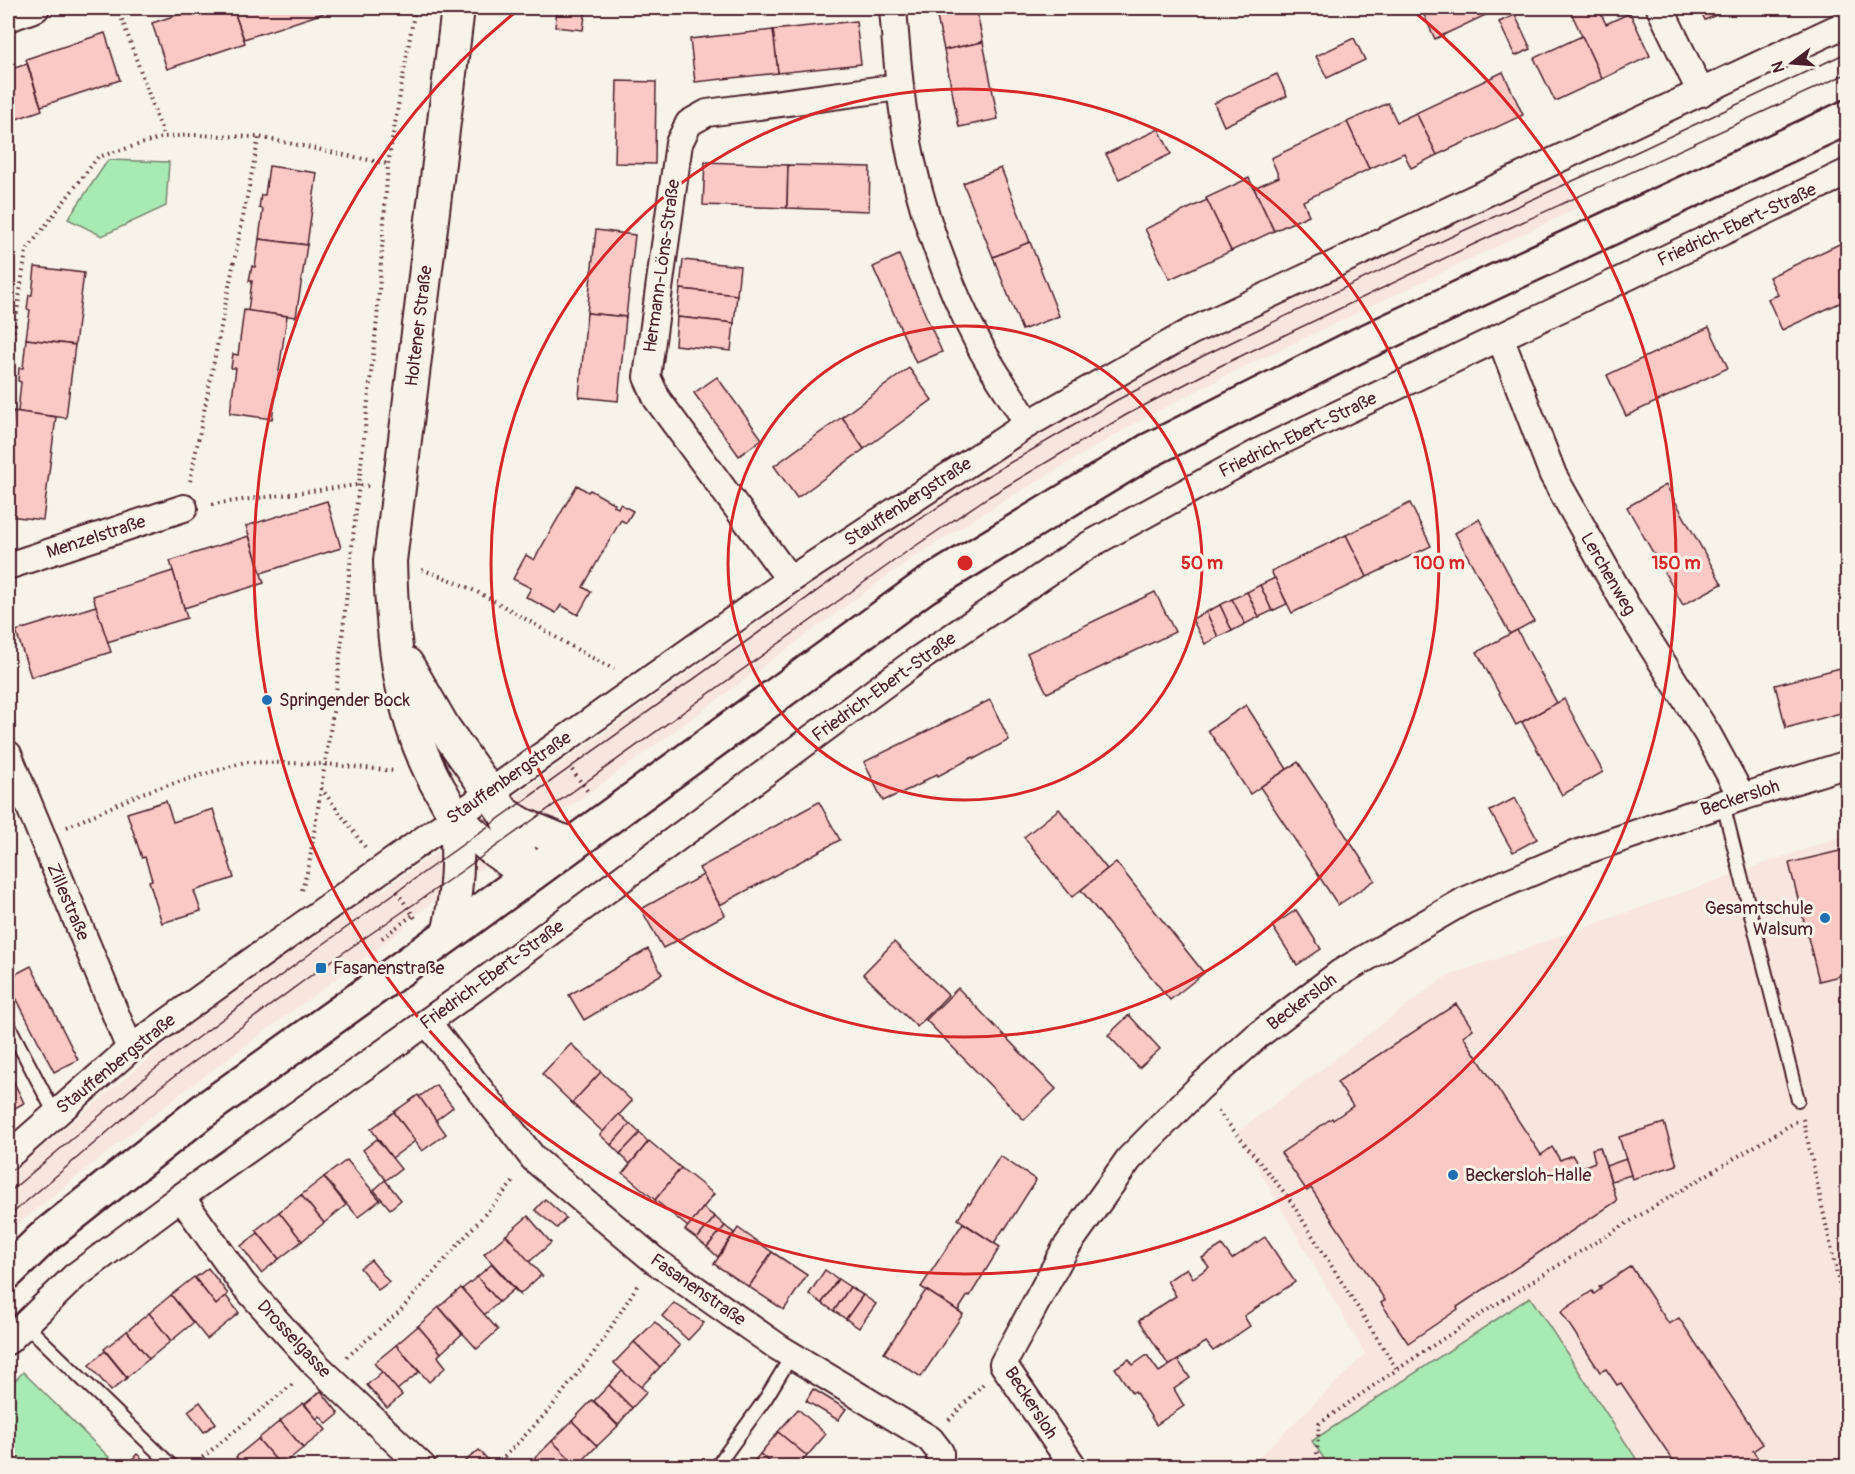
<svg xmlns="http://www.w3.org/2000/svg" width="1855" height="1474" font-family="Pangolin,sans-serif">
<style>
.built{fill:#f8e6de}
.green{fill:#a8eab4;stroke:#798470;stroke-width:1.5}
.building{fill:#fac9c6;stroke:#4a1f2b;stroke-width:1.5}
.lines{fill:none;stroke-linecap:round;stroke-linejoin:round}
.service-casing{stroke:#4a1f2b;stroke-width:16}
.minor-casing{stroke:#4a1f2b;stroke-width:30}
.tertiary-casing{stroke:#4a1f2b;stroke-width:36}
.secondary-casing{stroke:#4a1f2b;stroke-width:38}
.path{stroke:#4a1f2b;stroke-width:4;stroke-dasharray:1.5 4.5;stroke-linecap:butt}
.service{stroke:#f7f3e8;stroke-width:12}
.minor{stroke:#f7f3e8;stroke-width:26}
.tertiary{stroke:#f7f3e8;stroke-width:32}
.secondary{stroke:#f7f3e8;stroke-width:33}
.tram{stroke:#4a1f2b;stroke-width:1.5}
.ring{fill:none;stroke:#d62828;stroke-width:3}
.poi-dot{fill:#1f6fb2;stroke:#f7f3e8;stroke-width:2}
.labels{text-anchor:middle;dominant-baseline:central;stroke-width:6;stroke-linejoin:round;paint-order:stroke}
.street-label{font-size:18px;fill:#4a1f2b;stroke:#f7f3e8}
.poi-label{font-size:18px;fill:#4a1f2b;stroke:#f7f3e8;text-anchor:start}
.centre{fill:#d62828;stroke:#f7f3e8;stroke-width:3}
.ring-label{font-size:18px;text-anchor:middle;font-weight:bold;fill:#d62828;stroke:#f7f3e8;stroke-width:6;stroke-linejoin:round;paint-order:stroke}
</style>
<rect width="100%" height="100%" fill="#f7f3e8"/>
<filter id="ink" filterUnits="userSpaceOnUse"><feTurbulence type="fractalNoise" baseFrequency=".0167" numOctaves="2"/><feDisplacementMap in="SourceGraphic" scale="12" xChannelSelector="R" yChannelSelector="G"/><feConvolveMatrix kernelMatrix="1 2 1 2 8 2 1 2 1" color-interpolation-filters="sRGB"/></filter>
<g filter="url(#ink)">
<g class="built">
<polygon points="1566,172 1580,207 1227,375 1132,425 992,508 908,561 603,783 402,924 405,928 176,1097 8,1232 8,1175 141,1065 210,1003 375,883 382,891 852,556 970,475 1110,392 1211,339"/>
<polygon points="1847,834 1847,1466 1250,1466 1365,1354 1237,1132 1445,977"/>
</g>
<g class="green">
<polygon points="108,160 169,162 166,206 102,236 68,219"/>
<polygon points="1530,1297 1641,1466 1329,1466 1312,1441"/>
<polygon points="23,1372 118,1466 8,1466 8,1388"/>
</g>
<g class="building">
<polygon points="198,8 233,8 245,43 167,69 152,23"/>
<polygon points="233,8 322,8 324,13 244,39"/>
<polygon points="557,8 586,8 583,30 555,27"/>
<polygon points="935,8 976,8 983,42 944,50"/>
<polygon points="1436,8 1492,8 1494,11 1435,39 1423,13"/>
<polygon points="1569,8 1598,8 1606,24 1630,13 1650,56 1602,79"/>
<polygon points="1699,8 1732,8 1705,20"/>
<polygon points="1515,15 1531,49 1515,56 1499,22"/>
<polygon points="856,21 861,64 778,73 773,30"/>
<polygon points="773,30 778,73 695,82 690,39"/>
<polygon points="105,33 120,80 41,106 26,59"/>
<polygon points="1582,36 1602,79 1555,101 1534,58"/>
<polygon points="1354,38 1365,60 1327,78 1316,56"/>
<polygon points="983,42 998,119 959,127 944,50"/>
<polygon points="27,64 42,110 8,122 8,70"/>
<polygon points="1503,72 1523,115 1437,155 1416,113"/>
<polygon points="1277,74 1287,96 1224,126 1214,103"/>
<polygon points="617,81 656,82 655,164 615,163"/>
<polygon points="1388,103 1397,122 1416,113 1437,155 1411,168 1404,153 1369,169 1347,122"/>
<polygon points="1347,122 1369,169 1303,201 1309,215 1274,231 1254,188 1279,177 1271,158"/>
<polygon points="1159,129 1171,154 1119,179 1106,154"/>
<polygon points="705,162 788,165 787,208 703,205"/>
<polygon points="788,165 870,167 869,211 787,208"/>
<polygon points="269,166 317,173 307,245 259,239 263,209 259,208 261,195 265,195"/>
<polygon points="1001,168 1030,242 993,257 963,183"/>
<polygon points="1249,178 1274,231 1231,251 1206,198"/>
<polygon points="1207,200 1231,251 1170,279 1145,229"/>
<polygon points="596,230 635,235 626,317 587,313"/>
<polygon points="259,239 307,245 296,317 248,311 252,281 249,281 252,266 255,267"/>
<polygon points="1848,240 1848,299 1782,330 1768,299 1778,295 1769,277"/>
<polygon points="1030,242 1059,316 1022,330 993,257"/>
<polygon points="899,255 942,352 916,363 873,267"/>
<polygon points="683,260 740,266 737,295 680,289"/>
<polygon points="35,267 84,273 75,345 26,339 30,310 27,309 29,295 32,295"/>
<polygon points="680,289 737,295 734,323 677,317"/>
<polygon points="244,310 287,316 272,419 230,413 236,368 231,368 233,354 238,355"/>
<polygon points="587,313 626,317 618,401 579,397"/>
<polygon points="677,317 734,323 731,351 675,345"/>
<polygon points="1709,327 1728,368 1626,416 1607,375"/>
<polygon points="26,339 75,345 66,418 18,412 21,382 18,381 19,368 23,368"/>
<polygon points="909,368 932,400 864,449 842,417"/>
<polygon points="717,377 762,439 739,456 694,393"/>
<polygon points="13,411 56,417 43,520 8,516 8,450"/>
<polygon points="842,417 864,449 797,498 774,466"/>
<polygon points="577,485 588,492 590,490 615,504 614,506 618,508 620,504 633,511 626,523 621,520 583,587 591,592 578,615 561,605 556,613 526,597 531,588 513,579 526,555 534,560"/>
<polygon points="1666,485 1722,584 1683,605 1627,507"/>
<polygon points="327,501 341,548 261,573 246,526"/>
<polygon points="1410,503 1431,546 1367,577 1346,535"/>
<polygon points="1479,519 1534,621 1510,634 1455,533"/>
<polygon points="1346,535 1367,577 1292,613 1271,571"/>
<polygon points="249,536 264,583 184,608 170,561"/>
<polygon points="173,571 187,618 107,642 93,596"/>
<polygon points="1275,578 1287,604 1272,611 1260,585"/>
<polygon points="1260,585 1272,611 1259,617 1247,592"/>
<polygon points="1155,592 1175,632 1047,693 1027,653"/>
<polygon points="1247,592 1259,617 1245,624 1232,599"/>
<polygon points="1232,599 1245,624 1232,631 1220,605"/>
<polygon points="1220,605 1232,631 1218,637 1206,612"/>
<polygon points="96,606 111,652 31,677 16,631"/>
<polygon points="1206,612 1218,637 1205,644 1192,619"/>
<polygon points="1517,630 1557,703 1516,725 1477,652"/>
<polygon points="1848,666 1848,711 1786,728 1775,685"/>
<polygon points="1564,699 1603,772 1562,795 1522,722"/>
<polygon points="990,700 1009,740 974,759 973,757 938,776 937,774 922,782 923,783 883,801 864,762"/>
<polygon points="1246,705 1287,769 1250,794 1208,730"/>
<polygon points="1298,762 1375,880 1338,905 1260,787"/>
<polygon points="1515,798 1537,839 1513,852 1490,811"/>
<polygon points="166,801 173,822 213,809 234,878 194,891 201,911 162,923 149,881 152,880 145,857 142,858 127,813"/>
<polygon points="819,802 840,840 720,905 699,868"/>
<polygon points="1059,809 1107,869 1072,897 1024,837"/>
<polygon points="1848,849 1848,974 1819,981 1789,863"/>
<polygon points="1116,862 1204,973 1170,1000 1081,890"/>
<polygon points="703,875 725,915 663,948 641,909"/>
<polygon points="1296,910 1321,949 1297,965 1272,926"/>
<polygon points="894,942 948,995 917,1027 863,974"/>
<polygon points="648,949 662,974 584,1020 569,995"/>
<polygon points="31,966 78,1060 54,1072 8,982 8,978"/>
<polygon points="958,988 1056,1089 1024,1120 926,1020"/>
<polygon points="1456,1004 1473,1029 1463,1036 1541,1155 1552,1147 1560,1160 1572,1155 1580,1168 1595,1162 1592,1149 1600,1147 1617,1201 1457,1307 1458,1309 1408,1343 1381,1303 1385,1300 1311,1188 1307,1191 1281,1153 1332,1118 1333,1120 1353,1106 1337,1082"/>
<polygon points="1129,1015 1160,1049 1139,1068 1108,1035"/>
<polygon points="571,1044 601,1072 572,1103 542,1074"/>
<polygon points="8,1070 24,1103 8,1112"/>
<polygon points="601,1072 632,1101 603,1132 572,1103"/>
<polygon points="436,1085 453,1107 436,1120 419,1097"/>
<polygon points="418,1095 446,1134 422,1151 394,1112"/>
<polygon points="394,1112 415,1141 392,1158 371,1129"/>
<polygon points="619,1114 630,1124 611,1145 600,1135"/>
<polygon points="1664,1123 1677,1165 1632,1179 1619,1137"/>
<polygon points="630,1124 640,1133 620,1154 611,1145"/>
<polygon points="640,1133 648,1142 630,1164 620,1154"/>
<polygon points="377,1139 401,1169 386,1180 363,1150"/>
<polygon points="649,1141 681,1168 655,1200 623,1173"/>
<polygon points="1000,1156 1036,1180 1005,1229 1004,1228 994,1243 958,1219 968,1203 970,1204"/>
<polygon points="1626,1159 1631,1175 1611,1181 1606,1166"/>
<polygon points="347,1160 380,1200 358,1217 324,1177"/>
<polygon points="681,1168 714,1194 688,1227 655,1200"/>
<polygon points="324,1177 346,1205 324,1223 301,1195"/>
<polygon points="385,1180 401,1200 390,1209 374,1190"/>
<polygon points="301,1195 324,1223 302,1241 279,1212"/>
<polygon points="545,1199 566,1218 557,1228 535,1210"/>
<polygon points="703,1208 715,1217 697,1239 685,1230"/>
<polygon points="279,1212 302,1241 279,1259 256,1230"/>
<polygon points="528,1216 551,1243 529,1262 506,1235"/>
<polygon points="715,1217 725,1226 707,1247 697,1239"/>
<polygon points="963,1223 1000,1247 970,1296 968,1295 958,1311 921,1287"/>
<polygon points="725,1226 734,1233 718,1257 707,1247"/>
<polygon points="738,1228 772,1252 749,1287 714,1264"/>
<polygon points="258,1233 279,1259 261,1273 241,1246"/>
<polygon points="506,1235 543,1277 541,1275 520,1294 484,1254"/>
<polygon points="1265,1237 1295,1282 1244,1316 1250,1326 1213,1351 1206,1342 1169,1366 1139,1320 1176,1296 1167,1281 1187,1268 1193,1278 1209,1267 1202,1258 1222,1245 1232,1259"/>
<polygon points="772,1252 807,1275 784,1310 749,1287"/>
<polygon points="371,1260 389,1282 378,1290 360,1268"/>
<polygon points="492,1264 507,1281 521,1296 514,1289 499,1302 477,1277"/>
<polygon points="1631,1266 1669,1324 1679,1318 1763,1444 1753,1451 1763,1466 1677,1466 1621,1383 1617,1385 1606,1369 1600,1372 1561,1312 1592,1291 1594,1294 1601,1289 1599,1287"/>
<polygon points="208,1268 228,1294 216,1305 195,1278"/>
<polygon points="825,1270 838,1279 822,1303 809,1294"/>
<polygon points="194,1277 216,1305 226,1296 239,1313 207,1339 171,1295"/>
<polygon points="477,1277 499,1302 484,1315 462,1289"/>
<polygon points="838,1279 850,1287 834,1311 822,1303"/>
<polygon points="850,1287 863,1295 846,1319 834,1311"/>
<polygon points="461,1288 498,1330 477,1349 439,1307"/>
<polygon points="926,1290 963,1314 921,1377 884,1353"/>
<polygon points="171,1295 193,1323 171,1341 149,1313"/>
<polygon points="863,1295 876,1304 859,1328 846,1319"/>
<polygon points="674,1303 704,1323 688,1340 662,1316"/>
<polygon points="439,1307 462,1334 441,1353 418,1326"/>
<polygon points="149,1313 171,1341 149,1359 127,1331"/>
<polygon points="655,1322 680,1346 660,1367 634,1342"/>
<polygon points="418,1326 441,1353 438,1356 439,1358 446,1367 429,1382 396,1345"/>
<polygon points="127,1331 149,1359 127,1377 104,1349"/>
<polygon points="634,1342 660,1367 640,1388 614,1363"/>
<polygon points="396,1345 419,1372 397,1390 374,1363"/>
<polygon points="105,1351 127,1378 111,1391 89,1365"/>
<polygon points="1147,1355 1159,1372 1178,1360 1190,1378 1174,1389 1184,1406 1156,1425 1135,1391 1132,1393 1115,1368 1129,1359 1133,1365"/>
<polygon points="622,1371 647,1392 632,1408 609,1385"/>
<polygon points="382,1372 402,1395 387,1408 367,1385"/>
<polygon points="609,1385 632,1408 618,1425 594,1401"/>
<polygon points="813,1389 846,1409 838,1420 806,1401"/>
<polygon points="321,1391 339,1414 327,1424 320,1416 316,1419 305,1404"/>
<polygon points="592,1400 618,1426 597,1446 572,1421"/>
<polygon points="200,1402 216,1423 204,1432 188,1411"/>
<polygon points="303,1403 326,1430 303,1448 280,1421"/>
<polygon points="798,1409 826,1434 807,1456 778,1432"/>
<polygon points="280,1421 303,1448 281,1466 258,1439"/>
<polygon points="572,1421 597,1446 577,1466 552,1441"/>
<polygon points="778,1432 807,1456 798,1466 775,1466 760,1454"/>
<polygon points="258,1439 281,1466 243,1466 240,1463 236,1457"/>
<polygon points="552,1441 577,1466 537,1466 532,1461"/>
<polygon points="479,1450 488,1460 480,1466 459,1466"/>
<polygon points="137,1454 151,1466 126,1466"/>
<polygon points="760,1454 775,1466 750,1466"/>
<polygon points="531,1461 532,1461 537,1466 526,1466"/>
</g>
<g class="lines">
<defs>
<g id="service">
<polyline points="1723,804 1798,1100"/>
<polyline points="8,805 26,799"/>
<polyline points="8,1024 55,1114"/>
<polyline points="25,1324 172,1466"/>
<polyline points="717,1466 766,1398 792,1355"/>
</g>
<g id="minor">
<path d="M 893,8 C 897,59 901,111 912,162 C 926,226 951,291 982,350 C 996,375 1013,399 1028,424"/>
<polyline points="1660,8 1701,93"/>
<polyline points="8,18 36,8"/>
<polyline points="1500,337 1553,475 1627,607 1707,733 1742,797"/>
<polyline points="8,566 184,508"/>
<polyline points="790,580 657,399 647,377 679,143 689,123 707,113 899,87"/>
<polyline points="8,754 130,1049"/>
<polyline points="427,1022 534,1159 654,1260 778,1347 930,1439 940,1452 940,1466"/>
<polyline points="8,1156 130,1049 252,961 790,580 1028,424 1190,332 1848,23"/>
<polyline points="181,1197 242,1283 316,1365 422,1466"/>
<polyline points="8,1341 74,1277 181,1197 469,992 916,661 1089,545 1265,449 1848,172"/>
<polyline points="1073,1466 1003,1364 1065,1249 1129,1159 1199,1088 1257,1036 1340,973 1464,901 1570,856 1742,797 1848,764"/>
</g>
<g id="tertiary">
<path d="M 458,8 L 390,561 C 392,639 400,721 440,790 C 446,799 450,810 457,817 C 477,840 503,857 528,874"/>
<polyline points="407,664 444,728 505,814 528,874"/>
<polyline points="505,814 524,825 570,844"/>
<path d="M 448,935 C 457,894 460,857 455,816"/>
</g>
<polyline id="secondary" points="8,1272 44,1237 203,1111 448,935 924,587 1148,451 1359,345 1848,117"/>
</defs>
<use href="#service" class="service-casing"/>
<use href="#minor" class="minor-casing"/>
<use href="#tertiary" class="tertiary-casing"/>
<use href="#secondary" class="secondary-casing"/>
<g class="path">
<polyline points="118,8 164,137 192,135 259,137 388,164"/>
<polyline points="8,373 26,251 98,157 164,137"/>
<polyline points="190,481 259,137"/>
<polyline points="212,504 357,485 369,486"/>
<path d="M 422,570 C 491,590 549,638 614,669"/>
<polyline points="572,770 589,793"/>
<polyline points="321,788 365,847"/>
<polyline points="67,827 142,793 245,762 325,764 395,771"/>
<polyline points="302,890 309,865 336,693 377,319 388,164 415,8"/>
<polyline points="397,892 415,918"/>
<polyline points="382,938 413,915"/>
<polyline points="1218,1111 1288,1197 1396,1368"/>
<polyline points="1803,1119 1848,1325"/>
<polyline points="347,1357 399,1312 515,1180"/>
<polyline points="949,1420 983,1384"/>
<polyline points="8,1435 22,1466"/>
<polyline points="193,1465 294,1383"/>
<polyline points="8,1466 12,1447"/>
<polyline points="496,1466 550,1409 599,1346 639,1283"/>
<path d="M 1316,1466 L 1319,1424 C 1472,1314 1635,1218 1797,1121"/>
</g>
<use href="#service" class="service"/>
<use href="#minor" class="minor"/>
<use href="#tertiary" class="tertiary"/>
<use href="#secondary" class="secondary"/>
<g class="tram">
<polyline points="8,1193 150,1073 311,953 895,535 977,482 1117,400 1211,352 1465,230 1643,149 1848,52"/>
<polyline points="8,1217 160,1087 321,968 459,873 905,553 985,499 1126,415 1220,366 1470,246 1848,73"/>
</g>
</g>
</g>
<g class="ring">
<circle cx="965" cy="563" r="237"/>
<circle cx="965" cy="563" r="474"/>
<path d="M1412 10A711 711 0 1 1 518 10"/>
</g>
<g class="poi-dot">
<circle cx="267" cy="700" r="6"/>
<circle cx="1825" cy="918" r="6"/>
<rect x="315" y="962" width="12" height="12" rx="3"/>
<circle cx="1453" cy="1175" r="6"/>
</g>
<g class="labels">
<g class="street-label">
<text transform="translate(1737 225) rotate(-25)">Friedrich-Ebert-Straße</text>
<text transform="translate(662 266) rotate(-82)">Hermann-Löns-Straße</text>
<text transform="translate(419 326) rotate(-83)">Holtener Straße</text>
<text transform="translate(1298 435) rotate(-26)">Friedrich-Ebert-Straße</text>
<text transform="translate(908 502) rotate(-33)">Stauffenbergstraße</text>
<text transform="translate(96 537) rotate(-18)">Menzelstraße</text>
<text transform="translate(1608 574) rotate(60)">Lerchenweg</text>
<text transform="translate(884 687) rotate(-36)">Friedrich-Ebert-Straße</text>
<text transform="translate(509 778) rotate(-35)">Stauffenbergstraße</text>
<text transform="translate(1740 798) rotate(-18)">Beckersloh</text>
<text transform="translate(68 902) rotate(67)">Zillestraße</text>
<text transform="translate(492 975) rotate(-36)">Friedrich-Ebert-Straße</text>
<text transform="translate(1302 1002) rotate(-37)">Beckersloh</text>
<text transform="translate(116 1064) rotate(-39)">Stauffenbergstraße</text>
<text transform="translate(698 1290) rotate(35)">Fasanenstraße</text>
<text transform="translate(294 1339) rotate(47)">Drosselgasse</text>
<text transform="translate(1031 1403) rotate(57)">Beckersloh</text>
</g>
<g class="poi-label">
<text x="279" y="700">Springender Bock</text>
<text x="1813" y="908" text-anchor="end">Gesamtschule<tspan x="1813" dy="21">Walsum</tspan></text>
<text x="333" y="968">Fasanenstraße</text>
<text x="1465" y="1175">Beckersloh-Halle</text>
</g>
</g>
<circle cx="965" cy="563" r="9" class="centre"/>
<g class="ring-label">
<text x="1202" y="569">50 m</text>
<text x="1439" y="569">100 m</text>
<text x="1676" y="569">150 m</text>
</g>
<rect width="1855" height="1474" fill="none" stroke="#f7f3e8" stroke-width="30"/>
<rect x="15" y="15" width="1825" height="1444" fill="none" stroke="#4a1f2b" stroke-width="2" filter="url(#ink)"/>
<g transform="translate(1792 63) rotate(254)" stroke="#f7f3e8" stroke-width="4.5" paint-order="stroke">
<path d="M0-4.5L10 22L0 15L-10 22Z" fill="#4a1f2b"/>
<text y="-9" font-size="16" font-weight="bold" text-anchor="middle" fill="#4a1f2b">N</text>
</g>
</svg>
